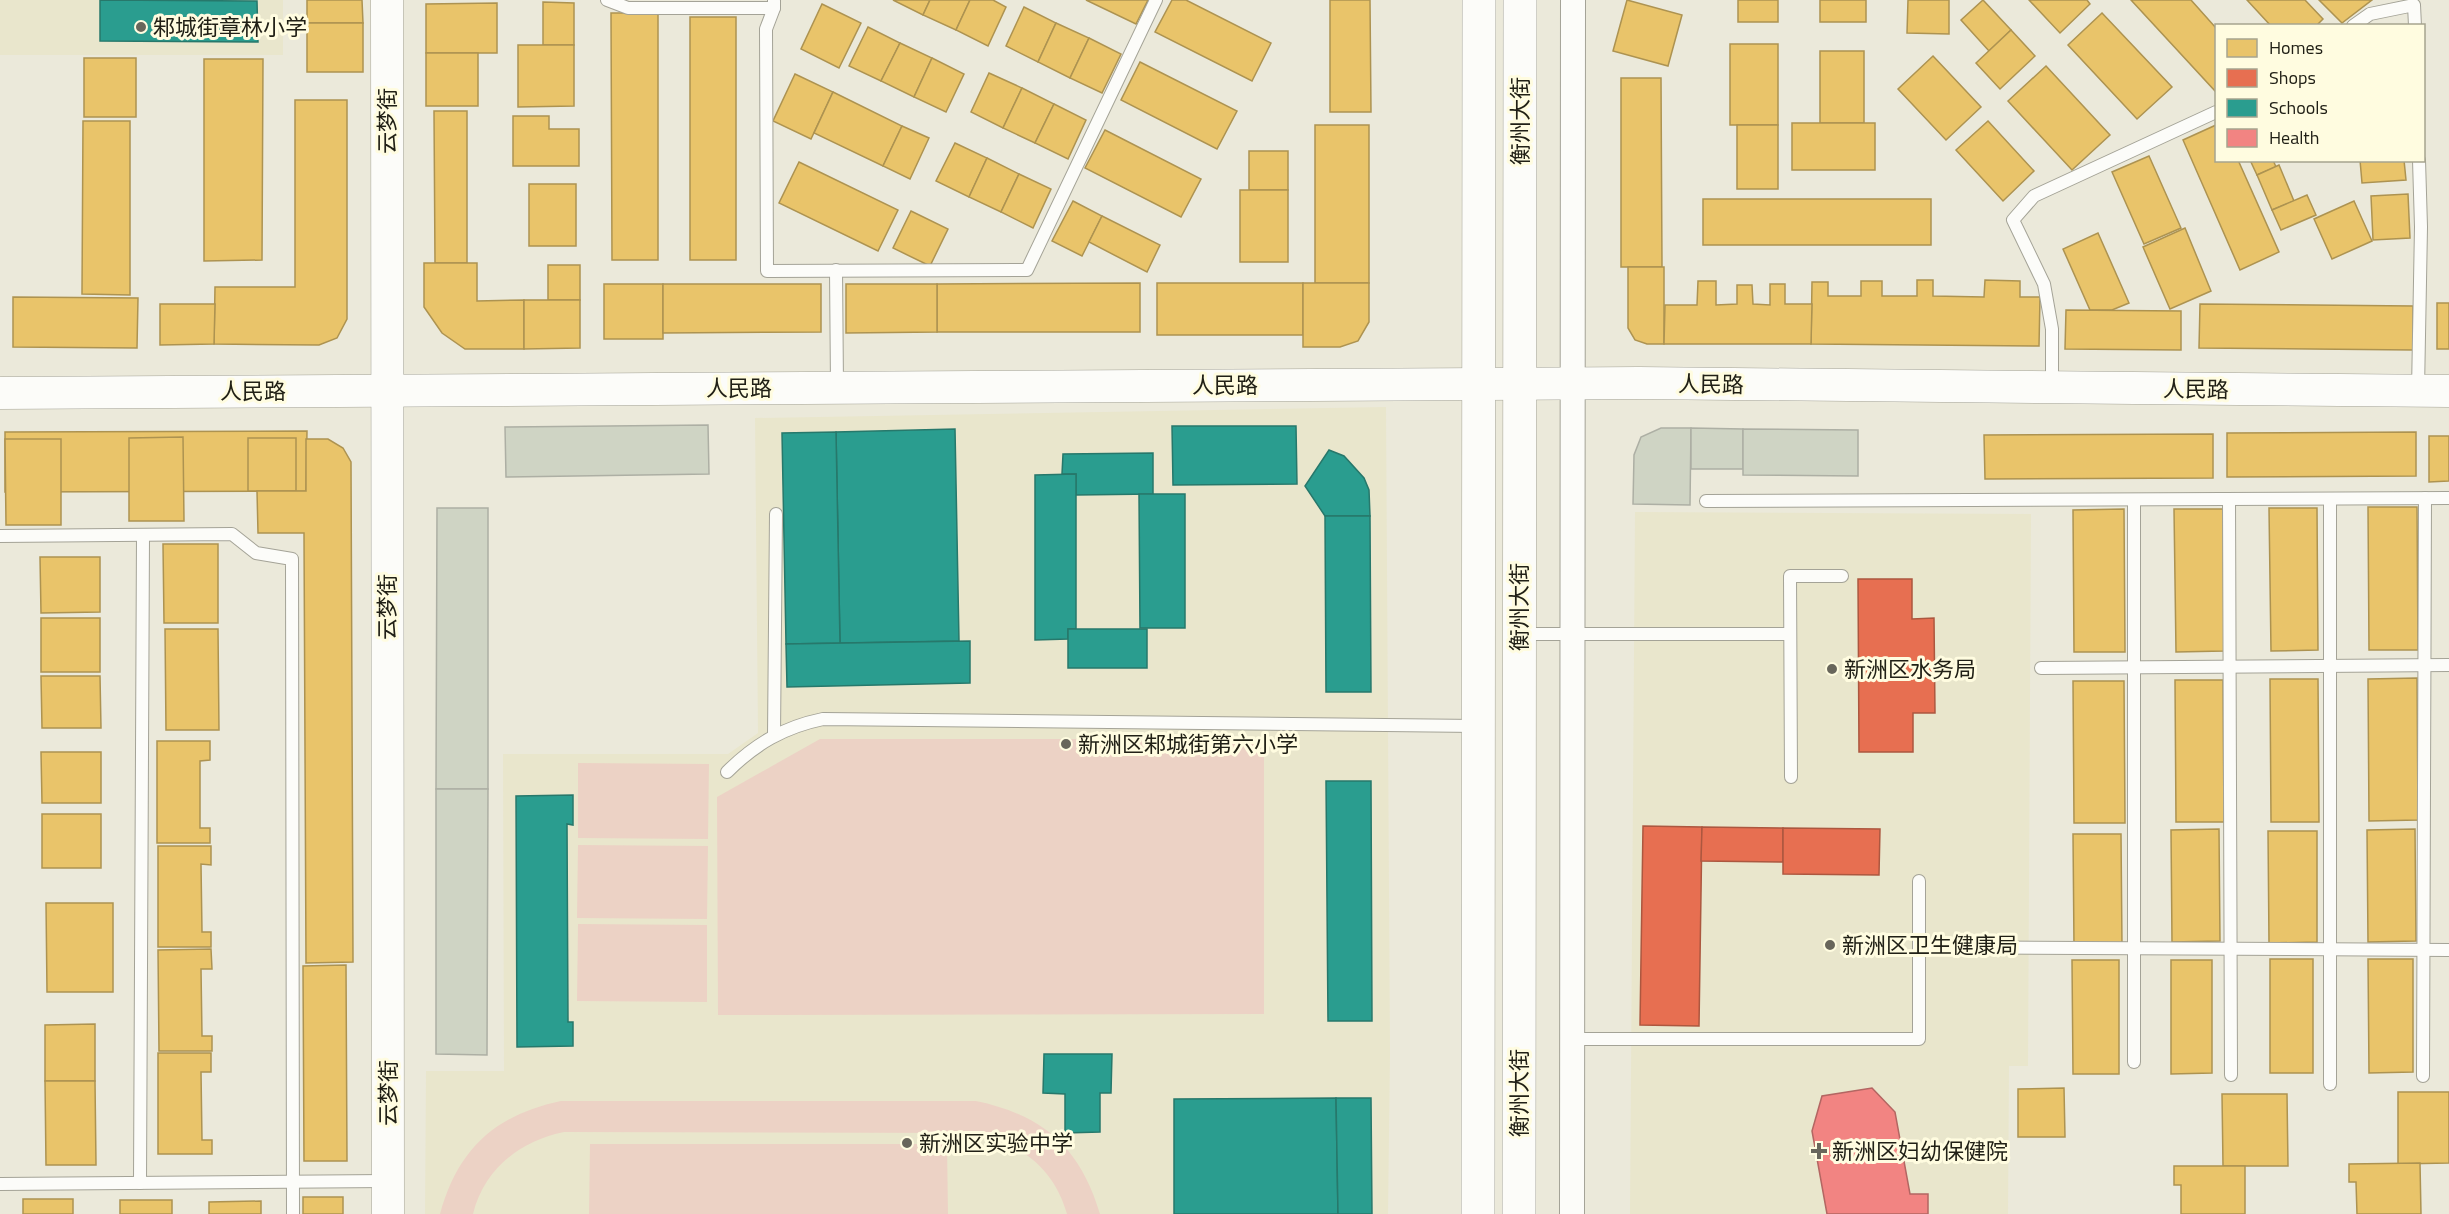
<svg xmlns="http://www.w3.org/2000/svg" width="2449" height="1214" font-family="'Titillium Web','Noto Sans SC',sans-serif">
<style>
.built{fill:#e9e6cc}
.green{fill:#ecd2c5}
.homes{fill:#e9c46a;stroke:#ad9351;stroke-width:1.5}
.shops{fill:#e76f51;stroke:#ac573f;stroke-width:1.5}
.schools{fill:#2a9d8f;stroke:#27786b;stroke-width:1.5}
.health{fill:#f28482;stroke:#b36662;stroke-width:1.5}
.building{fill:#cfd4c4;stroke:#adafa4;stroke-width:1.5}
.lines{fill:none;stroke-linecap:round;stroke-linejoin:round}
.service-casing{stroke:#a4a397;stroke-width:14}
.minor-casing{stroke:#a4a397;stroke-width:26}
.tertiary-casing{stroke:#a4a397;stroke-width:33}
.secondary-casing{stroke:#a4a397;stroke-width:34}
.service{stroke:#fcfcf9;stroke-width:12}
.minor{stroke:#fcfcf9;stroke-width:24}
.tertiary{stroke:#fcfcf9;stroke-width:32}
.secondary{stroke:#fcfcf9;stroke-width:33}
.poi-dot{fill:#68665b;stroke:#fffce0;stroke-width:2}
.labels{text-anchor:middle;dominant-baseline:central;stroke-width:6;stroke-linejoin:round;paint-order:stroke}
.poi-label{font-size:22px;fill:#212016;stroke:#fffce0;text-anchor:start}
.street-label{font-size:22px;fill:#212016;stroke:#fffce0}
</style>
<rect width="100%" height="100%" fill="#ebe9da"/>
<g class="built">
<rect x="0" y="0" width="283" height="55"/>
<polygon points="1386,407 1390,1053 1388,1214 425,1214 426,1071 504,1071 503,754 728,754 758,733 755,418"/>
<polygon points="1635,512 2031,514 2028,1066 2009,1066 2008,1214 1630,1214"/>
</g>
<g class="green">
<polygon points="820,739 1264,739 1264,1014 718,1015 717,797"/>
<polygon points="578,763 709,764 708,839 578,838"/>
<polygon points="578,845 708,846 707,919 577,918"/>
<polygon points="578,924 707,925 707,1002 577,1001"/>
<path d="M 561,1101 L 976,1101 C 1043,1115 1080,1147 1100,1214 L 1067,1214 C 1054,1167 1019,1142 973,1133 L 564,1132 C 520,1141 484,1169 473,1214 L 440,1214 C 458,1149 495,1115 561,1101 Z"/>
<polygon points="590,1144 947,1144 948,1214 589,1214"/>
</g>
<g class="homes">
<polygon points="307,0 362,0 363,23 307,23"/>
<polygon points="893,0 930,0 923,15"/>
<polygon points="930,0 970,0 956,30 923,15"/>
<polygon points="970,0 993,0 1006,7 988,46 956,30"/>
<polygon points="1086,0 1148,0 1136,24"/>
<polygon points="1172,0 1186,0 1271,43 1252,81 1155,32"/>
<polygon points="1330,0 1370,0 1371,112 1330,112"/>
<polygon points="1627,0 1682,15 1668,66 1613,51"/>
<rect x="1738" y="0" width="40" height="22"/>
<rect x="1820" y="0" width="46" height="22"/>
<polygon points="1908,0 1949,0 1949,34 1907,33"/>
<polygon points="1983,0 2011,30 1989,51 1961,20"/>
<polygon points="2029,0 2087,0 2090,4 2060,33"/>
<polygon points="2131,0 2191,0 2216,28 2216,92"/>
<polygon points="2247,0 2305,0 2323,19 2316,26 2271,26"/>
<polygon points="2319,0 2372,0 2342,23"/>
<polygon points="543,2 574,3 574,45 543,45"/>
<polygon points="497,3 497,53 426,53 426,4"/>
<polygon points="822,4 861,23 839,68 801,49"/>
<polygon points="1024,7 1056,23 1038,62 1006,46"/>
<polygon points="611,13 658,13 658,260 612,260"/>
<polygon points="2102,13 2172,87 2137,119 2068,45"/>
<rect x="690" y="17" width="46" height="243"/>
<rect x="307" y="23" width="56" height="49"/>
<polygon points="1056,23 1089,38 1070,78 1038,62"/>
<polygon points="868,27 900,43 881,81 849,66"/>
<polygon points="2011,30 2035,56 2000,89 1976,63"/>
<polygon points="1089,38 1121,54 1102,93 1070,78"/>
<polygon points="900,43 932,58 914,97 881,81"/>
<rect x="1730" y="44" width="48" height="81"/>
<polygon points="518,45 574,45 574,106 518,107"/>
<rect x="1820" y="51" width="44" height="72"/>
<rect x="426" y="53" width="52" height="53"/>
<polygon points="1933,56 1981,107 1946,140 1898,89"/>
<rect x="84" y="58" width="52" height="59"/>
<polygon points="932,58 964,74 946,112 914,97"/>
<polygon points="204,59 263,59 262,260 204,261"/>
<polygon points="1140,62 1237,111 1217,149 1121,100"/>
<polygon points="2046,66 2110,135 2072,170 2008,101"/>
<polygon points="989,73 1022,88 1003,128 971,112"/>
<polygon points="795,74 833,92 811,139 773,121"/>
<polygon points="1621,78 1661,78 1662,267 1621,267"/>
<polygon points="1022,88 1054,104 1035,143 1003,128"/>
<polygon points="833,92 902,126 883,166 814,133"/>
<polygon points="295,100 347,100 347,319 337,338 319,345 214,344 215,287 295,287"/>
<polygon points="1054,104 1086,120 1068,159 1035,143"/>
<polygon points="434,111 467,111 467,263 435,263"/>
<polygon points="513,116 549,116 549,129 579,129 579,166 513,166"/>
<polygon points="83,121 130,121 130,295 82,294"/>
<polygon points="1988,121 2034,171 2003,201 1956,150"/>
<rect x="1792" y="123" width="83" height="47"/>
<rect x="1315" y="125" width="54" height="158"/>
<rect x="1737" y="125" width="41" height="64"/>
<polygon points="2216,125 2216,160 2238,160 2279,252 2240,270 2183,140"/>
<polygon points="902,126 929,138 910,179 883,166"/>
<polygon points="1105,130 1201,179 1181,217 1085,168"/>
<polygon points="955,143 987,158 969,197 936,181"/>
<rect x="1249" y="151" width="39" height="39"/>
<polygon points="2149,156 2181,228 2144,244 2112,172"/>
<polygon points="987,158 1019,174 1001,212 969,197"/>
<polygon points="2250,160 2273,160 2276,167 2257,175"/>
<polygon points="2360,160 2404,160 2406,180 2362,183"/>
<polygon points="799,162 898,210 878,251 779,203"/>
<polygon points="2279,165 2294,201 2272,210 2257,175"/>
<polygon points="1019,174 1051,189 1033,228 1001,212"/>
<rect x="529" y="184" width="47" height="62"/>
<rect x="1240" y="190" width="48" height="72"/>
<polygon points="2408,194 2410,238 2373,240 2371,196"/>
<polygon points="2307,195 2316,215 2281,230 2272,210"/>
<rect x="1703" y="199" width="228" height="46"/>
<polygon points="1073,201 1102,216 1082,256 1052,241"/>
<polygon points="2354,201 2372,241 2332,259 2314,219"/>
<polygon points="911,211 948,229 930,266 893,248"/>
<polygon points="1102,216 1160,245 1147,272 1089,242"/>
<polygon points="2185,228 2211,291 2170,309 2143,247"/>
<polygon points="2098,233 2129,303 2112,310 2090,310 2063,249"/>
<polygon points="424,263 477,263 477,301 524,300 524,349 465,349 442,333 424,307"/>
<rect x="548" y="265" width="32" height="35"/>
<polygon points="1628,267 1664,267 1664,344 1647,344 1635,340 1628,328"/>
<polygon points="1917,280 1933,280 1933,296 1984,297 1985,280 2020,281 2020,297 2040,297 2039,346 1811,344 1812,282 1828,282 1828,296 1861,296 1861,281 1882,281 1882,296 1917,296"/>
<polygon points="1698,281 1716,281 1716,305 1737,304 1737,285 1752,285 1753,304 1770,305 1770,284 1785,284 1785,304 1812,304 1811,344 1664,344 1665,305 1697,305"/>
<polygon points="1140,283 1140,332 937,332 937,284"/>
<rect x="1157" y="283" width="146" height="52"/>
<polygon points="1303,283 1369,283 1369,322 1358,341 1340,347 1303,347"/>
<rect x="604" y="284" width="59" height="55"/>
<polygon points="663,284 821,284 821,332 663,333"/>
<polygon points="846,284 937,284 937,332 846,333"/>
<polygon points="13,297 138,298 137,348 13,347"/>
<polygon points="524,300 580,300 580,348 524,349"/>
<rect x="2437" y="303" width="12" height="46"/>
<polygon points="160,304 215,304 214,344 160,345"/>
<polygon points="2200,304 2413,306 2413,350 2199,348"/>
<polygon points="2066,310 2181,311 2181,350 2065,349"/>
<polygon points="307,431 306,491 5,492 5,432"/>
<polygon points="2416,432 2416,476 2227,477 2227,433"/>
<polygon points="2213,434 2213,478 1985,479 1984,435"/>
<polygon points="2429,436 2449,436 2449,481 2429,482"/>
<polygon points="183,437 184,521 129,521 129,438"/>
<rect x="248" y="438" width="48" height="53"/>
<polygon points="5,439 61,439 61,525 6,525"/>
<polygon points="306,439 328,439 343,448 351,462 353,962 306,963 304,533 258,533 257,491 306,491"/>
<polygon points="2368,507 2417,507 2418,650 2369,650"/>
<polygon points="2269,508 2317,508 2318,650 2271,651"/>
<polygon points="2124,509 2125,652 2074,652 2073,510"/>
<polygon points="2174,509 2223,509 2224,651 2176,652"/>
<polygon points="163,544 218,544 218,623 164,623"/>
<polygon points="40,557 100,557 100,612 41,613"/>
<rect x="41" y="618" width="59" height="54"/>
<polygon points="165,629 218,629 219,730 166,730"/>
<polygon points="41,676 100,676 101,728 42,728"/>
<polygon points="2417,678 2418,820 2369,821 2368,679"/>
<polygon points="2270,679 2318,679 2319,822 2271,822"/>
<polygon points="2175,680 2223,680 2224,822 2176,822"/>
<polygon points="2073,681 2124,681 2125,823 2074,823"/>
<polygon points="157,741 210,741 210,760 200,761 200,828 210,828 210,843 157,843"/>
<polygon points="41,752 101,752 101,803 42,803"/>
<rect x="42" y="814" width="59" height="54"/>
<polygon points="2219,829 2220,941 2172,942 2171,830"/>
<polygon points="2415,829 2416,941 2368,942 2367,830"/>
<polygon points="2268,831 2317,831 2317,942 2269,943"/>
<polygon points="2073,834 2121,834 2122,946 2074,946"/>
<polygon points="158,846 211,846 211,865 201,864 202,932 211,932 211,947 158,947"/>
<polygon points="46,903 113,903 113,992 47,992"/>
<polygon points="211,949 212,969 201,969 202,1036 212,1036 212,1051 159,1051 158,950"/>
<rect x="2270" y="959" width="43" height="114"/>
<polygon points="2368,959 2413,959 2413,1072 2369,1073"/>
<polygon points="2072,960 2119,960 2119,1074 2073,1074"/>
<polygon points="2171,960 2212,960 2212,1073 2171,1074"/>
<polygon points="346,965 347,1161 304,1161 303,966"/>
<polygon points="95,1024 95,1081 45,1081 45,1025"/>
<polygon points="158,1053 211,1053 211,1072 201,1072 202,1140 212,1140 212,1154 158,1154"/>
<polygon points="45,1081 95,1081 96,1165 46,1165"/>
<polygon points="2064,1088 2065,1137 2018,1137 2018,1089"/>
<polygon points="2398,1092 2449,1092 2449,1163 2398,1164"/>
<polygon points="2222,1094 2287,1094 2288,1166 2223,1166"/>
<polygon points="2420,1163 2421,1214 2357,1214 2356,1182 2349,1182 2349,1164"/>
<polygon points="2174,1166 2245,1166 2245,1214 2181,1214 2181,1185 2174,1185"/>
<rect x="303" y="1197" width="40" height="17"/>
<rect x="23" y="1199" width="50" height="15"/>
<rect x="120" y="1200" width="52" height="14"/>
<polygon points="261,1201 261,1214 209,1214 209,1202"/>
</g>
<g class="shops">
<polygon points="1858,579 1912,579 1912,619 1934,618 1935,713 1913,713 1913,752 1859,752"/>
<polygon points="1643,826 1702,827 1699,1026 1640,1025"/>
<polygon points="1702,827 1783,828 1783,862 1701,861"/>
<polygon points="1783,828 1880,829 1879,875 1783,874"/>
</g>
<g class="schools">
<polygon points="100,0 257,1 258,42 100,41"/>
<polygon points="1172,426 1296,426 1297,484 1173,485"/>
<polygon points="955,429 959,641 840,643 836,432"/>
<polygon points="836,432 840,643 786,644 782,433"/>
<polygon points="1329,450 1344,456 1364,478 1369,490 1370,516 1325,516 1305,486"/>
<polygon points="1153,453 1153,494 1076,495 1076,474 1062,474 1063,454"/>
<polygon points="1076,474 1076,629 1068,629 1068,639 1035,640 1035,475"/>
<polygon points="1139,494 1185,494 1185,628 1140,628"/>
<polygon points="1325,516 1370,516 1371,692 1326,692"/>
<rect x="1068" y="629" width="79" height="39"/>
<polygon points="970,641 970,683 787,687 786,644"/>
<polygon points="1326,781 1371,781 1372,1021 1328,1021"/>
<polygon points="573,795 573,825 567,824 568,1022 573,1022 573,1046 517,1047 516,796"/>
<polygon points="1044,1054 1112,1054 1111,1093 1100,1093 1100,1132 1065,1133 1065,1094 1043,1093"/>
<polygon points="1336,1098 1338,1214 1174,1214 1174,1099"/>
<polygon points="1336,1098 1371,1098 1372,1214 1338,1214"/>
</g>
<polygon class="health" points="1872,1088 1895,1112 1910,1194 1928,1194 1928,1214 1827,1214 1812,1131 1822,1096"/>
<g class="building">
<polygon points="708,425 709,474 506,477 505,427"/>
<polygon points="1661,428 1691,428 1690,505 1633,504 1634,455 1641,437"/>
<polygon points="1691,428 1743,429 1743,469 1691,469"/>
<polygon points="1743,429 1858,430 1858,476 1743,475"/>
<polygon points="437,508 488,508 488,789 436,789"/>
<polygon points="436,789 488,789 487,1055 436,1054"/>
</g>
<g class="lines">
<defs>
<g id="service">
<polyline points="607,0 628,8 774,8 774,1"/>
<polyline points="774,8 766,29 767,271 1027,270 1156,0"/>
<polyline points="2353,26 2370,14 2414,5 2415,26"/>
<polyline points="836,270 837,386"/>
<polyline points="2052,386 2052,329 2044,284 2013,220 2034,196 2216,112"/>
<polyline points="2418,390 2421,227 2419,160"/>
<polyline points="2229,499 2231,1075"/>
<polyline points="2330,499 2330,1084"/>
<polyline points="2134,500 2134,1062"/>
<polyline points="1706,501 2449,498"/>
<polyline points="0,536 232,534 256,553 292,559 293,1214"/>
<polyline points="1522,634 1790,634"/>
<polyline points="2041,668 2449,665"/>
<polyline points="774,735 776,514"/>
<path d="M 727,772 C 755,744 784,727 823,719 L 1477,726"/>
<polyline points="1791,777 1790,576 1842,576"/>
<polyline points="1920,947 2449,950"/>
<polyline points="1572,1039 1919,1039 1919,881"/>
<polyline points="2423,1076 2425,498"/>
<polyline points="140,1183 143,535"/>
<polyline points="0,1184 387,1181"/>
</g>
<polyline id="minor" points="1572,1214 1573,0"/>
<g id="tertiary">
<polyline points="387,0 388,1214"/>
<polyline points="0,393 1639,383 2449,391"/>
</g>
<g id="secondary">
<polyline points="1478,1214 1479,0"/>
<polyline points="1519,1214 1520,0"/>
</g>
</defs>
<use href="#service" class="service-casing"/>
<use href="#minor" class="minor-casing"/>
<use href="#tertiary" class="tertiary-casing"/>
<use href="#secondary" class="secondary-casing"/>
<use href="#service" class="service"/>
<use href="#minor" class="minor"/>
<use href="#tertiary" class="tertiary"/>
<use href="#secondary" class="secondary"/>
</g>
<g class="poi-dot">
<circle cx="141" cy="27" r="6"/>
<circle cx="1832" cy="669" r="6"/>
<circle cx="1066" cy="744" r="6"/>
<circle cx="1830" cy="945" r="6"/>
<circle cx="907" cy="1143" r="6"/>
<path d="M1816 1142h6v6h6v6h-6v6h-6v-6h-6v-6h6z"/>
</g>
<g class="labels">
<g class="poi-label">
<text x="153" y="27">邾城街章林小学</text>
<text x="1844" y="669">新洲区水务局</text>
<text x="1078" y="744">新洲区邾城街第六小学</text>
<text x="1842" y="945">新洲区卫生健康局</text>
<text x="919" y="1143">新洲区实验中学</text>
<text x="1832" y="1151">新洲区妇幼保健院</text>
</g>
<g class="street-label">
<text transform="translate(387 121) rotate(-90)">云梦街</text>
<text transform="translate(1520 121) rotate(-90)">衡州大街</text>
<text transform="translate(1711 384) rotate(1)">人民路</text>
<text x="1225" y="385">人民路</text>
<text x="739" y="388">人民路</text>
<text transform="translate(2196 389) rotate(1)">人民路</text>
<text x="253" y="391">人民路</text>
<text transform="translate(387 607) rotate(-90)">云梦街</text>
<text transform="translate(1519 607) rotate(-90)">衡州大街</text>
<text transform="translate(388 1093) rotate(-90)">云梦街</text>
<text transform="translate(1519 1093) rotate(-90)">衡州大街</text>
</g>
</g>
<rect x="2215" y="24" width="210" height="138" fill="#fffce0" stroke="#a6a48f" stroke-width="1.5"/>
<rect x="2227" y="39" width="30" height="18" fill="#e9c46a" stroke="#a6a48f" stroke-width="1.5"/>
<text x="2269" y="54" font-size="18" fill="#212016">Homes</text>
<rect x="2227" y="69" width="30" height="18" fill="#e76f51" stroke="#a6a48f" stroke-width="1.5"/>
<text x="2269" y="84" font-size="18" fill="#212016">Shops</text>
<rect x="2227" y="99" width="30" height="18" fill="#2a9d8f" stroke="#a6a48f" stroke-width="1.5"/>
<text x="2269" y="114" font-size="18" fill="#212016">Schools</text>
<rect x="2227" y="129" width="30" height="18" fill="#f28482" stroke="#a6a48f" stroke-width="1.5"/>
<text x="2269" y="144" font-size="18" fill="#212016">Health</text>
</svg>
